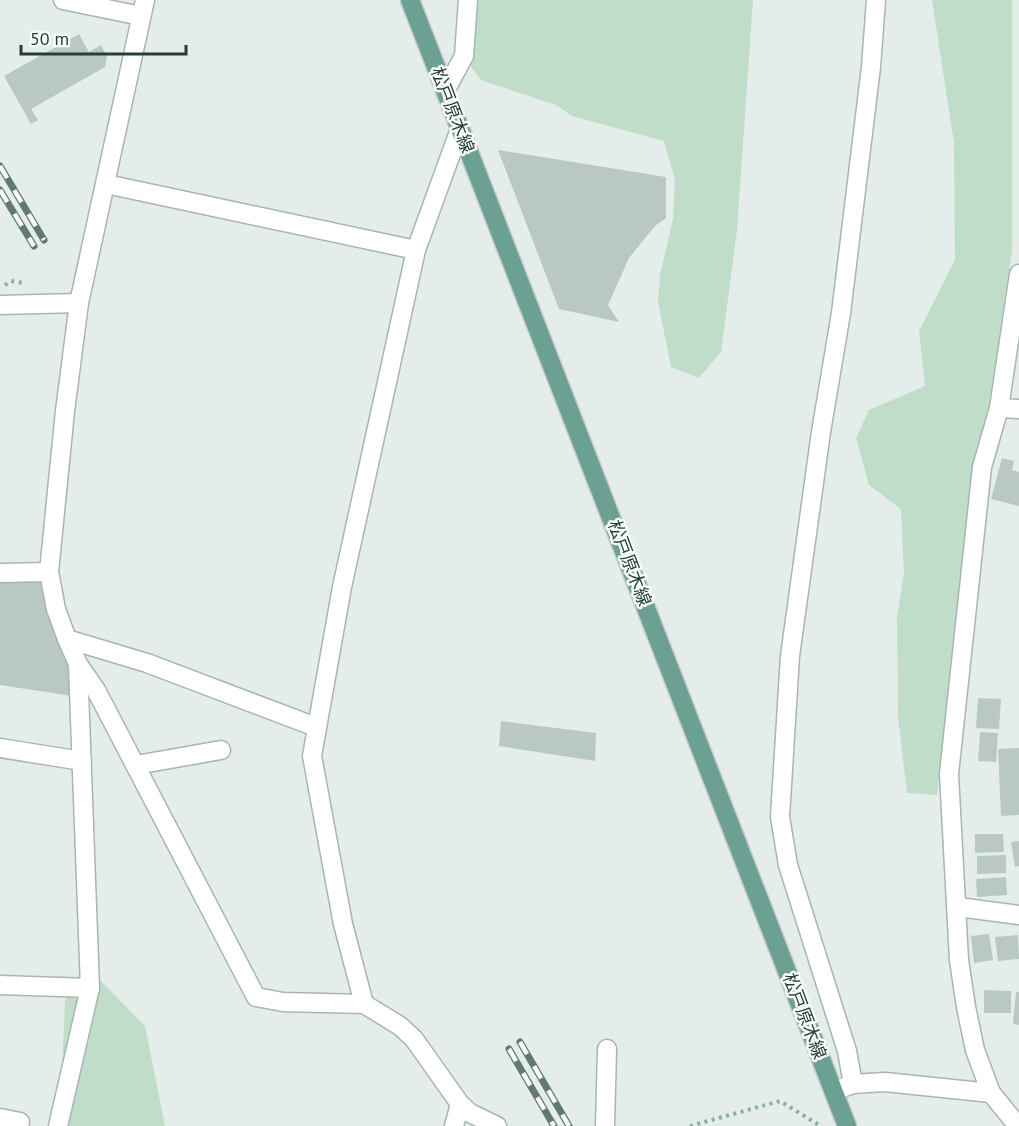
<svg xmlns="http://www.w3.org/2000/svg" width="1019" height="1126" font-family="'PT Sans','Noto Sans JP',sans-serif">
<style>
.green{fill:#bfddc8}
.building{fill:#bac8c3}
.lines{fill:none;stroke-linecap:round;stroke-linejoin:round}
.minor-casing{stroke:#a8b5b1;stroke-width:21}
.major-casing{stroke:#c2c9c7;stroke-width:21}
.path{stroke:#87afa3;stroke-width:4;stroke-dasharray:3 4.5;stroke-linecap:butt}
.minor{stroke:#fff;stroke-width:18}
.major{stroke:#6ca093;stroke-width:18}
.rail-casing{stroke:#607973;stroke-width:7}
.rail{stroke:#f6faf8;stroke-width:4.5;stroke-dasharray:14;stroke-linecap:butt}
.labels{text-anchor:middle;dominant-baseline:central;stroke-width:5;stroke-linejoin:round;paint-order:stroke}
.street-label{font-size:18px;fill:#253e38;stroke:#f6faf8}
</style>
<rect width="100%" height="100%" fill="#e5edea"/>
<g class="green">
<polygon points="468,0 753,0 737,230 721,352 699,378 671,367 658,302 660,275 673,219 675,180 664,141 572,116 556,105 481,80 459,51"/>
<polygon points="932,0 1012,0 1012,251 961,589 937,795 907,793 898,717 897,617 904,573 901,509 869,485 856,438 869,410 925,386 919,331 955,260 954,143"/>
<polygon points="86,966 145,1026 165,1126 52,1126 60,1121 65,1001"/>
</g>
<g class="building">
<polygon points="79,34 89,52 101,45 107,57 105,67 31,109 38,120 31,124 4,76"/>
<polygon points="498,150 666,177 666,218 655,226 629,258 608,305 619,322 559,309"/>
<polygon points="1002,458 1014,461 1012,470 1019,472 1019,506 991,499"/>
<polygon points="49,572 79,697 0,685 0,573"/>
<polygon points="978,698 1001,699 999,729 976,728"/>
<polygon points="501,721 596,733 595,761 499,746"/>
<polygon points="980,732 998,733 996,762 978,761"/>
<polygon points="1019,748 1019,815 1001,816 998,749"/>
<polygon points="975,834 1003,834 1004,852 975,853"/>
<polygon points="1019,841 1019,866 1015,867 1011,842"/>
<polygon points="1006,855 1006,873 977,874 977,856"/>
<polygon points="1006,877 1007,895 977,897 976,879"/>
<polygon points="989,934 993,960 974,963 971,936"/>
<polygon points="1018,935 1019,959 998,961 995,937"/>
<polygon points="984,990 1011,991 1011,1013 984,1013"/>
<polygon points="1016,992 1019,992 1019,1025 1013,1024"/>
</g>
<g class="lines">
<defs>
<g id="minor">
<polyline points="63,0 141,16"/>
<polyline points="145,0 79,303 65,411 49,572 56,609 67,639 78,664 96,690 256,997 283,1002 364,1004 400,1026 414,1039 460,1104 470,1113 497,1126"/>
<polyline points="445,91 464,56 468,0"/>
<polyline points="106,184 416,250"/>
<polyline points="0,305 79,303"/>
<polyline points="999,408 1019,409"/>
<polyline points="0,573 49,572"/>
<polyline points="67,639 147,663 316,727"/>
<polyline points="0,748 82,761"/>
<polyline points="136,765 221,750"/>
<polyline points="958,907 1019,915"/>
<polyline points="0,985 90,988"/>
<polyline points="364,1004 343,924 312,756 342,587 416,250 460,129"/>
<polyline points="853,1084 885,1082 991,1093"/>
<polyline points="834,1091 853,1084 847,1051 788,865 780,817 790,656 821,432 841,313 871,67 876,0"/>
<polyline points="0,1118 20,1122"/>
<polyline points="58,1126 90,988 78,664"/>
<polyline points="454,1126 460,1104"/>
<polyline points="605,1126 607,1049"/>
<polyline points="1018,1126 991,1093 975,1050 966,1007 959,960 949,774 982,467 999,408 1019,274"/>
</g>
<polyline id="major" points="410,0 847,1126"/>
</defs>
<use href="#minor" class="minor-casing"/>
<use href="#major" class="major-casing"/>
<g class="path">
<polyline points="5,285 11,281 23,283"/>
<polyline points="690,1126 780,1101 819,1125"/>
</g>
<use href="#minor" class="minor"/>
<use href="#major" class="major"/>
<defs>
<g id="rail">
<polyline points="0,166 44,240"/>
<polyline points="0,190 34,246"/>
<polyline points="520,1042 569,1126"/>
<polyline points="509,1049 554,1126"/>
</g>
</defs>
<use href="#rail" class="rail-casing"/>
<use href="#rail" class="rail"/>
</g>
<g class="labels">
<g class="street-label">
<text transform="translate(453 110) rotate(69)">松戸原木線</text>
<text transform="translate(630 563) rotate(69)">松戸原木線</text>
<text transform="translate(805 1016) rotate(69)">松戸原木線</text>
</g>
</g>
<path d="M21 45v9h165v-9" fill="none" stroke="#253e38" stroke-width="3"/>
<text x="30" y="45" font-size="18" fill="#253e38" stroke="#f6faf8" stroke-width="4.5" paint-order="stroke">50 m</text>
</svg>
